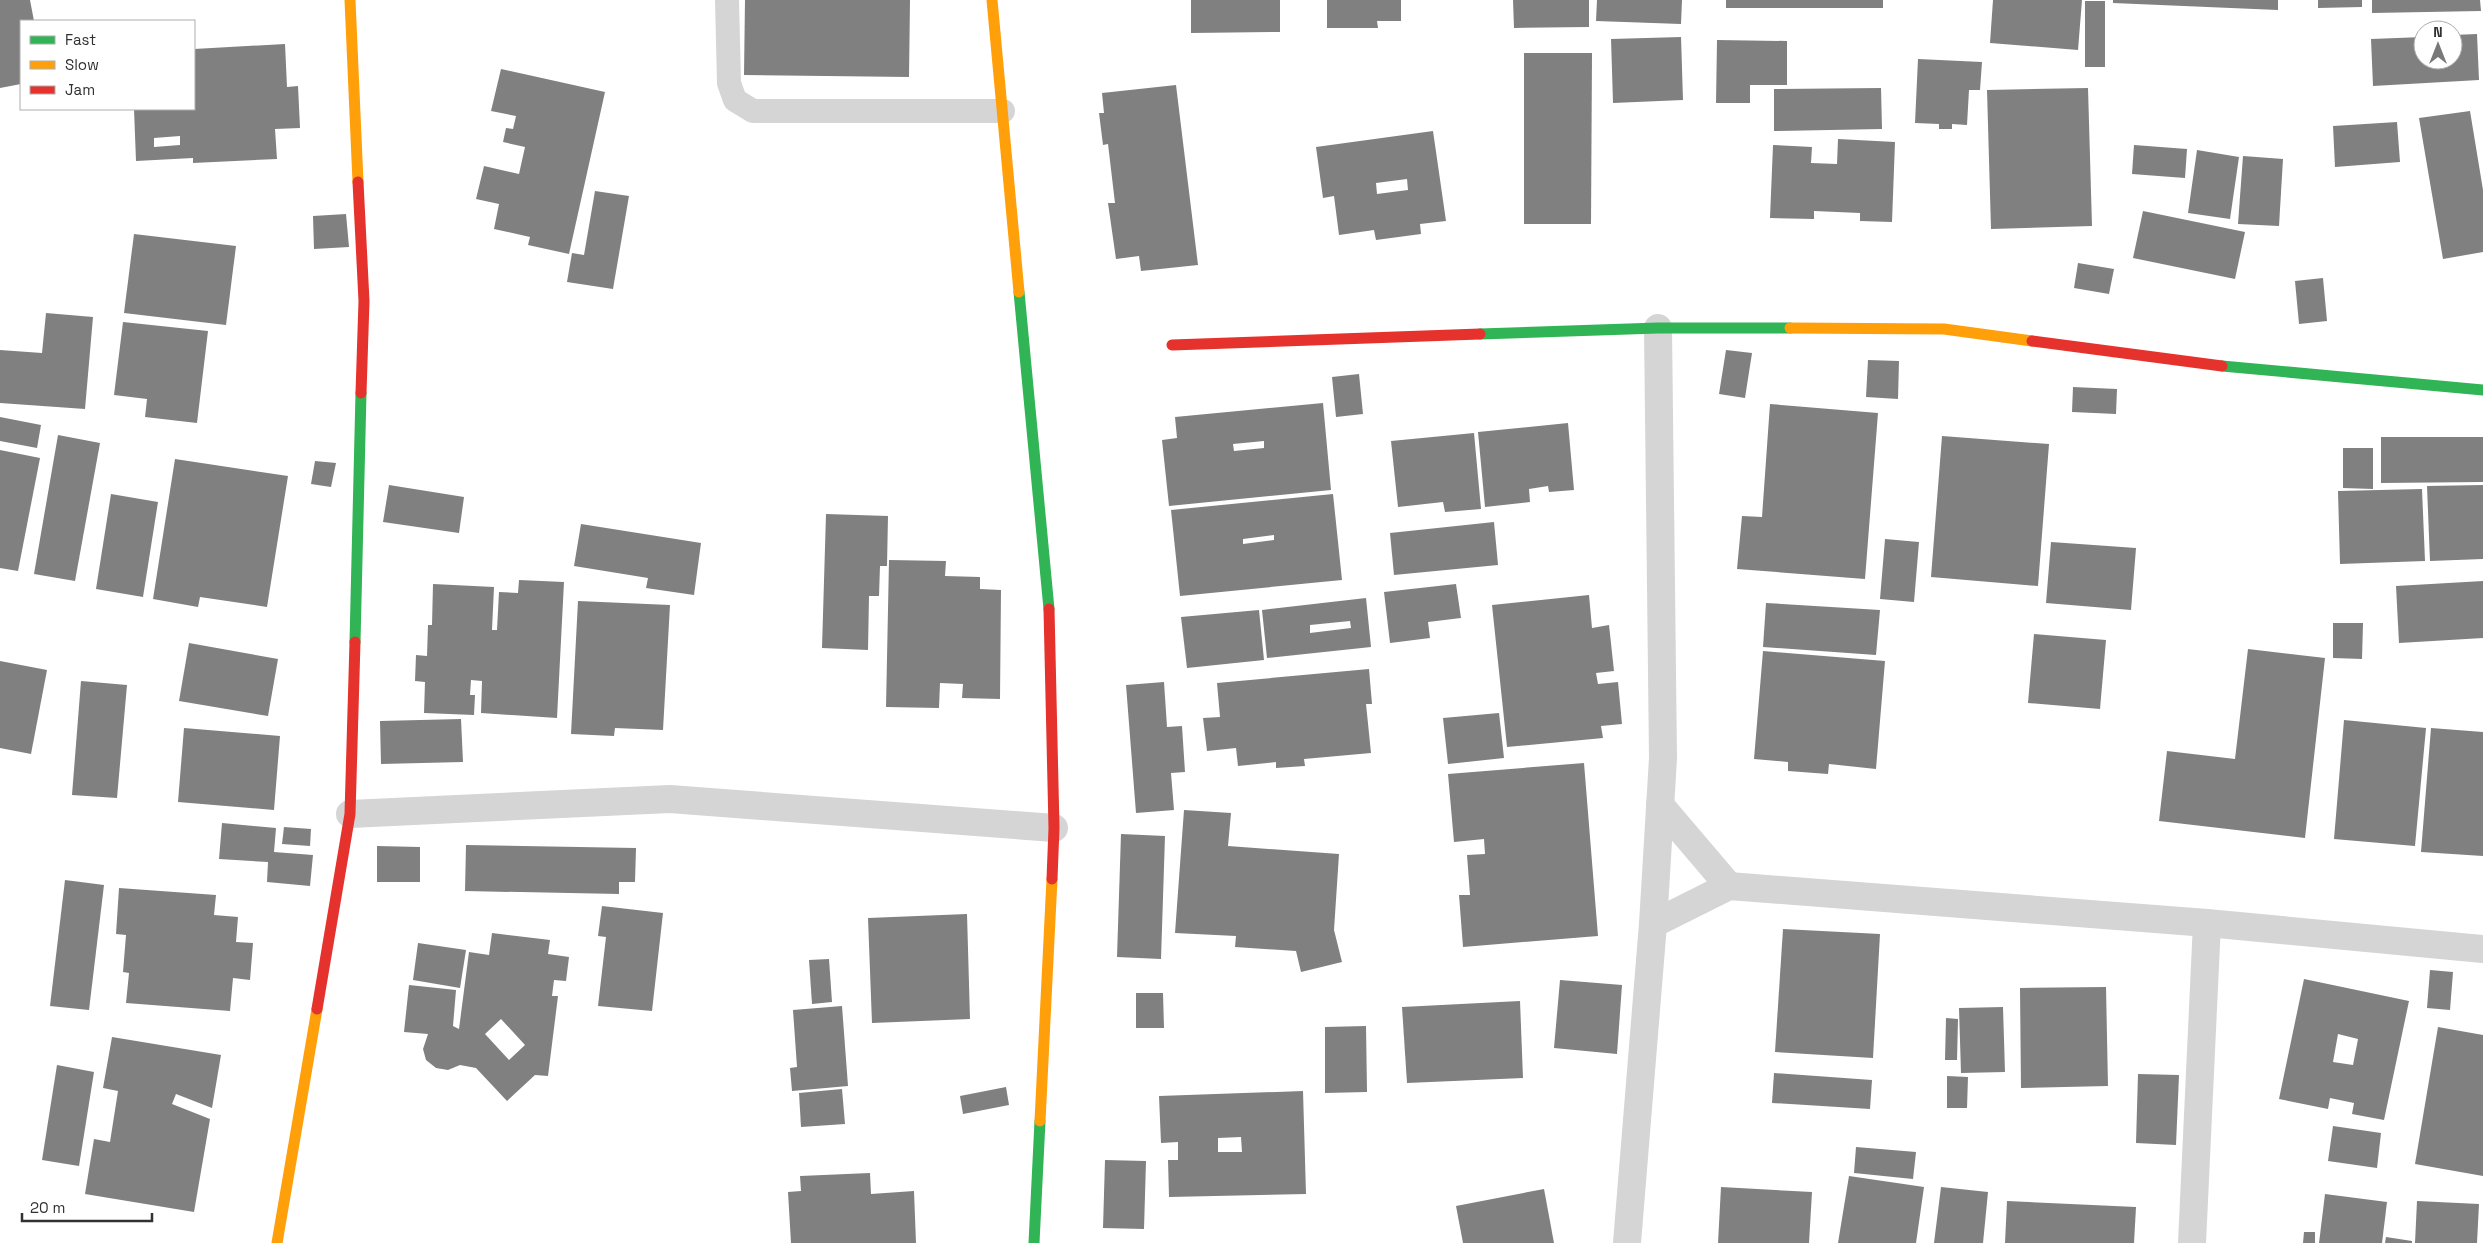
<svg xmlns="http://www.w3.org/2000/svg" width="2483" height="1243" font-family="'Space Grotesk',sans-serif">
<style>
.building{fill:#808080;fill-rule:evenodd}
.lines{fill:none;stroke-linecap:round;stroke-linejoin:round}
.lane{stroke:#d5d5d5;stroke-width:24}
.street{stroke:#d5d5d5;stroke-width:28}
.fast{stroke:#30b455;stroke-width:11}
.slow{stroke:#ff9f0a;stroke-width:11}
.jam{stroke:#e5322d;stroke-width:11}
</style>
<rect width="100%" height="100%" fill="#fff"/>
<g class="building">
<polygon points="0,0 30,0 34,21 21,21 21,84 0,88"/>
<polygon points="745,0 910,0 909,77 744,75"/>
<polygon points="1191,0 1280,0 1280,32 1191,33"/>
<polygon points="1327,0 1401,0 1401,21 1377,21 1378,28 1327,28"/>
<polygon points="1513,0 1589,0 1589,27 1514,28"/>
<polygon points="1597,0 1682,0 1681,24 1596,21"/>
<rect x="1726" y="0" width="157" height="8"/>
<polygon points="1993,0 2082,0 2078,50 1990,43"/>
<polygon points="2113,0 2278,0 2278,10 2113,3"/>
<polygon points="2318,0 2362,0 2362,7 2318,8"/>
<polygon points="2372,0 2480,0 2481,11 2372,13"/>
<rect x="2085" y="1" width="20" height="66"/>
<polygon points="2477,34 2479,80 2373,86 2371,39 2423,37 2423,60 2453,60 2453,35"/>
<polygon points="1681,37 1683,100 1613,103 1611,39"/>
<polygon points="1717,40 1787,41 1787,85 1750,85 1750,103 1716,103"/>
<path d="M 285,44 L 287,87 L 298,86 L 300,128 L 275,129 L 277,159 L 193,163 L 193,158 L 136,161 L 134,109 L 194,109 L 194,49 ZM 180,136 L 180,145 L 154,147 L 154,138 Z"/>
<polygon points="1524,53 1592,53 1591,224 1524,224"/>
<polygon points="1918,59 1982,62 1980,90 1969,90 1967,125 1952,124 1952,129 1939,129 1939,124 1915,123"/>
<polygon points="501,69 605,92 569,254 528,245 530,237 494,229 499,204 476,199 484,166 519,174 525,147 503,142 506,128 513,129 516,116 491,111"/>
<polygon points="1176,85 1198,265 1141,271 1139,256 1116,259 1108,203 1115,203 1108,144 1103,145 1099,113 1104,113 1102,93"/>
<polygon points="1881,88 1882,129 1774,131 1774,89"/>
<polygon points="2088,88 2092,226 1991,229 1987,90"/>
<polygon points="2470,111 2483,190 2483,252 2443,259 2419,118"/>
<polygon points="2397,122 2400,162 2335,167 2333,126"/>
<path d="M 1433,131 L 1446,221 L 1420,224 L 1421,234 L 1376,240 L 1374,230 L 1339,235 L 1334,196 L 1323,198 L 1316,147 ZM 1407,179 L 1408,190 L 1377,194 L 1376,183 Z"/>
<polygon points="1838,139 1895,142 1892,222 1860,221 1860,213 1814,211 1814,219 1770,218 1773,145 1812,147 1811,163 1837,164"/>
<polygon points="2134,145 2187,149 2185,178 2132,174"/>
<polygon points="2197,150 2239,157 2230,219 2188,213"/>
<polygon points="2243,156 2283,159 2279,226 2238,224"/>
<polygon points="595,191 629,196 613,289 567,282 572,253 584,255"/>
<polygon points="2143,211 2245,232 2235,279 2133,258"/>
<polygon points="346,214 349,247 314,249 313,216"/>
<polygon points="134,234 236,246 226,325 124,313"/>
<polygon points="2078,263 2114,269 2109,294 2074,288"/>
<polygon points="2323,278 2327,321 2299,324 2295,281"/>
<polygon points="46,313 93,317 85,409 0,403 0,350 42,353"/>
<polygon points="123,322 208,331 197,423 145,417 147,399 114,395"/>
<polygon points="1726,350 1752,353 1745,398 1719,394"/>
<polygon points="1868,360 1899,361 1898,399 1866,397"/>
<polygon points="1359,374 1363,414 1336,417 1332,377"/>
<polygon points="2073,387 2117,389 2116,414 2072,412"/>
<path d="M 1323,403 L 1331,490 L 1169,506 L 1162,440 L 1177,438 L 1175,417 ZM 1264,441 L 1264,448 L 1234,451 L 1233,444 Z"/>
<polygon points="1770,404 1878,413 1865,579 1737,569 1742,516 1762,517"/>
<polygon points="0,417 41,425 37,448 0,441"/>
<polygon points="1568,423 1574,490 1549,492 1548,486 1529,489 1530,502 1485,507 1478,432"/>
<polygon points="1474,433 1481,509 1445,512 1443,502 1398,507 1391,441"/>
<polygon points="58,435 100,443 75,581 34,574"/>
<polygon points="1942,436 2049,444 2038,586 1931,577"/>
<polygon points="2381,437 2483,437 2483,482 2381,483"/>
<polygon points="2343,448 2373,448 2373,489 2343,488"/>
<polygon points="0,450 40,458 18,571 0,568"/>
<polygon points="175,459 288,476 267,607 200,597 198,607 153,599"/>
<polygon points="315,461 336,463 331,487 311,484"/>
<polygon points="389,485 464,497 459,533 383,522"/>
<polygon points="2483,485 2483,559 2430,561 2427,486"/>
<polygon points="2422,489 2425,561 2340,564 2338,491"/>
<polygon points="111,494 158,502 143,597 96,589"/>
<path d="M 1333,494 L 1342,580 L 1180,596 L 1171,510 ZM 1274,535 L 1274,540 L 1243,544 L 1243,539 Z"/>
<polygon points="826,514 888,516 887,566 880,566 879,596 869,596 868,650 822,648"/>
<polygon points="1494,522 1498,565 1394,575 1390,533"/>
<polygon points="581,524 701,543 694,595 646,588 648,578 574,566"/>
<polygon points="1885,539 1919,542 1914,602 1880,599"/>
<polygon points="2051,542 2136,548 2131,610 2046,603"/>
<polygon points="889,560 946,561 945,576 980,577 980,589 1001,590 1000,699 962,698 963,684 940,683 939,708 886,707"/>
<polygon points="519,580 564,582 557,718 481,713 482,681 471,680 470,695 475,695 474,715 424,713 425,682 415,681 416,655 427,656 428,625 432,625 433,584 494,587 492,630 497,630 499,592 518,593"/>
<polygon points="2483,581 2483,638 2399,643 2396,586"/>
<polygon points="1456,584 1461,618 1428,622 1430,638 1390,643 1384,592"/>
<polygon points="1589,595 1592,628 1609,625 1614,671 1596,673 1598,684 1618,682 1622,724 1601,726 1603,738 1507,747 1492,605"/>
<path d="M 1366,598 L 1371,647 L 1267,658 L 1262,610 ZM 1350,621 L 1351,628 L 1310,633 L 1310,625 Z"/>
<polygon points="578,601 670,605 663,730 615,728 614,736 571,734"/>
<polygon points="1766,603 1880,610 1876,655 1763,647"/>
<polygon points="1259,610 1264,660 1187,668 1181,617"/>
<polygon points="2333,623 2363,623 2362,659 2333,658"/>
<polygon points="2034,634 2106,640 2100,709 2028,703"/>
<polygon points="189,643 278,659 268,716 179,701"/>
<polygon points="2248,649 2325,658 2305,838 2159,821 2167,751 2235,759"/>
<polygon points="1763,651 1885,661 1876,769 1829,764 1828,774 1788,771 1788,762 1754,759"/>
<polygon points="0,661 47,670 31,754 0,748"/>
<polygon points="1369,669 1372,704 1366,704 1371,753 1304,759 1305,766 1276,768 1276,762 1238,766 1236,748 1207,751 1203,718 1220,717 1217,683"/>
<polygon points="81,681 127,685 117,798 72,795"/>
<polygon points="1164,682 1167,727 1182,726 1185,772 1171,773 1174,810 1136,813 1126,685"/>
<polygon points="1499,713 1504,758 1448,764 1443,718"/>
<polygon points="461,719 463,762 381,764 380,721"/>
<polygon points="2344,720 2426,728 2415,846 2334,839"/>
<polygon points="184,728 280,736 274,810 178,802"/>
<polygon points="2431,728 2483,732 2483,856 2421,852"/>
<polygon points="1584,763 1598,936 1463,947 1459,895 1470,895 1467,855 1485,854 1484,839 1454,842 1448,774"/>
<polygon points="1184,810 1231,813 1228,846 1339,854 1334,930 1342,962 1301,972 1296,951 1235,947 1236,936 1175,933"/>
<polygon points="222,823 276,828 274,852 313,855 310,886 267,882 268,862 219,859"/>
<polygon points="284,827 311,829 310,846 282,844"/>
<polygon points="1121,834 1165,836 1161,959 1117,957"/>
<polygon points="466,845 636,848 635,882 619,882 619,894 465,891"/>
<polygon points="377,846 420,847 420,882 377,882"/>
<polygon points="65,880 104,885 89,1010 50,1006"/>
<polygon points="119,888 216,895 214,915 238,917 236,942 253,943 250,980 233,978 230,1011 126,1003 129,973 123,972 126,935 116,934"/>
<polygon points="602,906 663,913 652,1011 598,1006 606,937 598,936"/>
<polygon points="967,914 970,1019 872,1023 868,918"/>
<polygon points="1783,929 1880,934 1873,1058 1775,1052"/>
<path d="M 492,933 L 550,940 L 548,954 L 569,957 L 566,981 L 554,980 L 552,996 L 558,996 L 548,1076 L 535,1075 L 507,1101 L 476,1068 L 460,1065 L 448,1070 L 436,1068 L 426,1060 L 423,1049 L 428,1034 L 404,1032 L 409,985 L 456,990 L 453,1026 L 459,1029 L 469,952 L 489,955 ZM 501,1019 L 525,1045 L 509,1060 L 485,1034 Z"/>
<polygon points="418,943 466,950 460,988 413,980"/>
<polygon points="829,959 832,1002 812,1004 809,960"/>
<polygon points="2430,970 2453,972 2450,1010 2427,1008"/>
<path d="M 2304,979 L 2409,1001 L 2384,1120 L 2352,1114 L 2354,1103 L 2330,1098 L 2328,1109 L 2279,1099 ZM 2338,1034 L 2358,1039 L 2353,1065 L 2333,1062 Z"/>
<polygon points="1560,980 1622,985 1617,1054 1554,1048"/>
<polygon points="2106,987 2108,1086 2021,1088 2020,988"/>
<polygon points="1136,993 1163,993 1164,1028 1136,1028"/>
<polygon points="1520,1001 1523,1078 1407,1083 1402,1007"/>
<polygon points="842,1006 848,1086 792,1091 790,1068 797,1067 793,1010"/>
<polygon points="2003,1007 2005,1072 1961,1073 1959,1008"/>
<polygon points="1946,1018 1958,1019 1957,1060 1945,1060"/>
<polygon points="1366,1026 1367,1092 1325,1093 1325,1027"/>
<polygon points="2438,1027 2483,1035 2483,1176 2415,1164"/>
<polygon points="112,1037 221,1055 212,1108 176,1094 172,1104 210,1119 194,1212 85,1194 94,1139 110,1142 118,1091 103,1088"/>
<polygon points="57,1065 94,1072 79,1166 42,1160"/>
<polygon points="1774,1073 1872,1080 1870,1109 1772,1103"/>
<polygon points="2138,1074 2179,1075 2176,1145 2136,1143"/>
<polygon points="1947,1076 1968,1077 1967,1108 1947,1108"/>
<polygon points="1006,1087 1009,1105 963,1114 960,1096"/>
<polygon points="842,1089 845,1124 801,1127 799,1093"/>
<path d="M 1303,1091 L 1306,1194 L 1169,1197 L 1168,1160 L 1178,1160 L 1178,1142 L 1161,1143 L 1159,1096 ZM 1241,1137 L 1242,1152 L 1218,1152 L 1218,1138 Z"/>
<polygon points="2333,1126 2381,1133 2377,1168 2328,1161"/>
<polygon points="1856,1147 1916,1152 1913,1179 1854,1173"/>
<polygon points="1105,1160 1146,1161 1144,1229 1103,1228"/>
<polygon points="870,1173 871,1194 914,1191 916,1243 791,1243 788,1192 801,1191 800,1176"/>
<polygon points="1849,1176 1924,1187 1916,1243 1838,1243"/>
<polygon points="1721,1187 1812,1192 1809,1243 1718,1243"/>
<polygon points="1941,1187 1988,1192 1983,1243 1934,1243"/>
<polygon points="1544,1189 1554,1243 1463,1243 1456,1206"/>
<polygon points="2325,1194 2387,1202 2382,1243 2319,1243"/>
<polygon points="2007,1201 2136,1207 2134,1243 2005,1243"/>
<polygon points="2417,1201 2479,1204 2477,1243 2415,1243"/>
<polygon points="2304,1232 2315,1232 2315,1243 2303,1243"/>
<polygon points="2386,1237 2412,1241 2412,1243 2385,1243"/>
</g>
<g class="lines">
<polyline class="lane" points="727,0 729,83 735,100 753,111 1003,111"/>
<g class="street">
<polyline points="1660,805 1729,886"/>
<polyline points="350,814 670,799 1054,828"/>
<polyline points="1653,924 1729,886 2207,923 2483,949"/>
<polyline points="1627,1243 1653,924 1663,758 1658,328"/>
<polyline points="2192,1243 2207,923"/>
</g>
<g class="fast">
<polyline points="1019,292 1049,609"/>
<polyline points="1480,334 1658,328 1790,328"/>
<polyline points="2222,366 2483,390"/>
<polyline points="355,642 361,393"/>
<polyline points="1034,1243 1040,1121"/>
</g>
<g class="slow">
<polyline points="350,0 358,182"/>
<polyline points="992,0 1019,292"/>
<polyline points="1790,328 1944,329 2032,341"/>
<polyline points="1040,1121 1052,879"/>
<polyline points="277,1243 317,1009"/>
</g>
<g class="jam">
<polyline points="358,182 364,301 361,393"/>
<polyline points="2032,341 2222,366"/>
<polyline points="1172,345 1480,334"/>
<polyline points="1049,609 1054,828 1052,879"/>
<polyline points="317,1009 350,814 355,642"/>
</g>
</g>
<rect x="20" y="20" width="175" height="90" fill="#ffffff" stroke="#adadad"/>
<rect x="30" y="36" width="25" height="8" fill="#30b455" stroke="#adadad"/>
<text x="65" y="45" font-size="15" fill="#313131">Fast</text>
<rect x="30" y="61" width="25" height="8" fill="#ff9f0a" stroke="#adadad"/>
<text x="65" y="70" font-size="15" fill="#313131">Slow</text>
<rect x="30" y="86" width="25" height="8" fill="#e5322d" stroke="#adadad"/>
<text x="65" y="95" font-size="15" fill="#313131">Jam</text>
<g transform="translate(2438 45)"><circle r="24" fill="#ffffff" stroke="#adadad"/>
<path d="M0-4L9 19L0 12L-9 19Z" fill="#797979"/>
<text y="-8" font-size="14" font-weight="bold" text-anchor="middle" fill="#313131">N</text>
</g>
<path d="M22 1213v8h130v-8" fill="none" stroke="#313131" stroke-width="2.5"/>
<text x="30" y="1213" font-size="15" fill="#313131" stroke="#ffffff" stroke-width="4" paint-order="stroke">20 m</text>
</svg>
